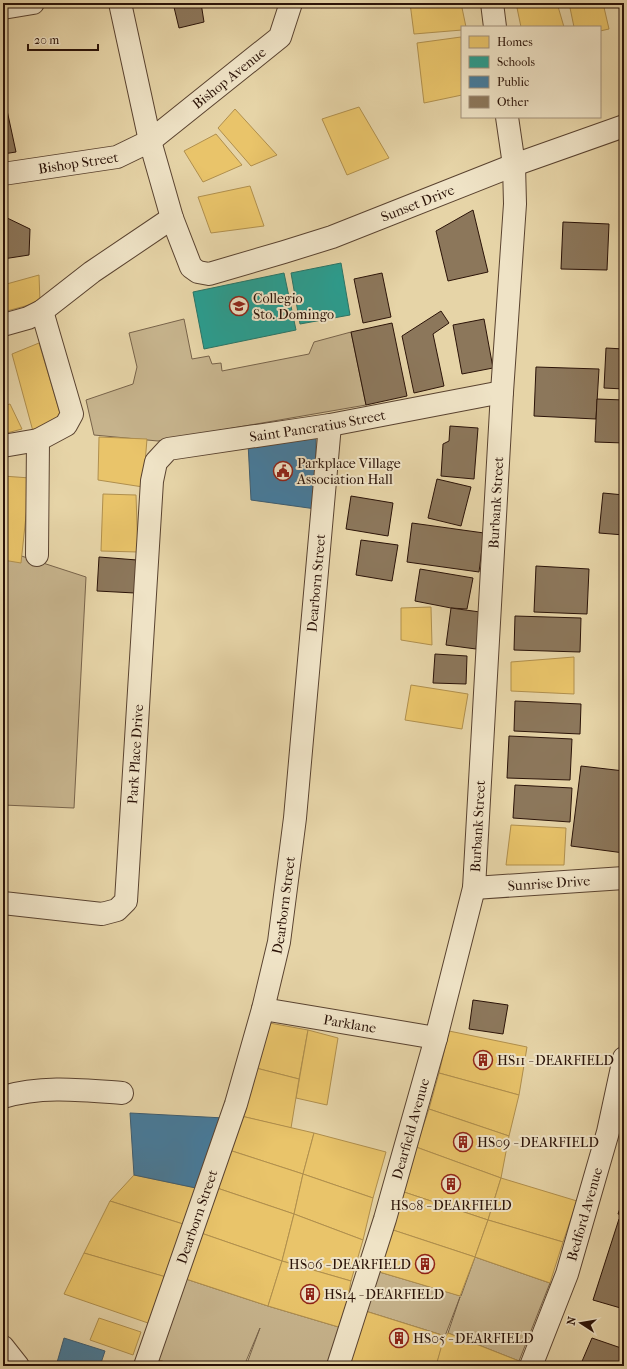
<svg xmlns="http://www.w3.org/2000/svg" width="627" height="1369" font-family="'IM FELL French Canon',serif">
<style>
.green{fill:#c6b38c;stroke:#78634a}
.homes{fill:#e9c46a;stroke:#b08f4d}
.schools{fill:#2a9d8f;stroke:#2a7466}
.public{fill:#457b9d;stroke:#3d5c70}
.building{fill:#8c775b;stroke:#2b1308}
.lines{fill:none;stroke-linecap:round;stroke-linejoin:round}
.minor-casing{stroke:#5a4330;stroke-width:24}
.minor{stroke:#efe3c6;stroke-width:22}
.labels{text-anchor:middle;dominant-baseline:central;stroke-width:4;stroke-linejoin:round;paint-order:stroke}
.street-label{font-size:14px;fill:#2b1308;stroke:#efe3c6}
.poi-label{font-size:14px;fill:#2b1308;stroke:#efe3c6;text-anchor:start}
</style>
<rect width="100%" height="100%" fill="#e6d4a7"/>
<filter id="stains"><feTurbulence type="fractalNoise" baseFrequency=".005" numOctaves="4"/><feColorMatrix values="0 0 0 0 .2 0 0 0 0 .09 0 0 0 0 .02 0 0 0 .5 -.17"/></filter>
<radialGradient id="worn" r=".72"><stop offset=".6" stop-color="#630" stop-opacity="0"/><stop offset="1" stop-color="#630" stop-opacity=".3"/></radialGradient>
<g class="green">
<polygon points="184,319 192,359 209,356 212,364 221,363 222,371 309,354 314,342 351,332 366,405 158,441 94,435 86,400 133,384 137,367 129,333"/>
<polygon points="3,550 86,577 74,808 3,805"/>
<polygon points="475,1257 550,1283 519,1361 448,1333 460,1297 445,1336 362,1310 376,1271 461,1296"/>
<polygon points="186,1279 268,1306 342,1328 331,1366 246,1366 260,1328 244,1366 179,1366 158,1360"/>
</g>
<g class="homes">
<polygon points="410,3 461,3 466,27 462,27 462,30 414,34"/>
<polygon points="516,3 557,3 564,27 521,27"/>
<polygon points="569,3 603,3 609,29 600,31 600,27 574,27"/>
<polygon points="461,37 462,44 462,95 424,103 417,43"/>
<polygon points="359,107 389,158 347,175 322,119"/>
<polygon points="235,109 277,155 251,166 218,128"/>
<polygon points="216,134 242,165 203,182 184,151"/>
<polygon points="250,186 264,226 211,233 198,197"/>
<polygon points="39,275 40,302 3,312 3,285"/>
<polygon points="39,343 63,423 34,435 12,354"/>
<polygon points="10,404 22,429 3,434 3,406"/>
<polygon points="99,437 147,439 143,487 98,480"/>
<polygon points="3,476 30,478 21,563 3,560"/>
<polygon points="103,494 136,495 138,552 101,551"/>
<polygon points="431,607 432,645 401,640 401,608"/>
<polygon points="574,657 574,694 511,691 511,662"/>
<polygon points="411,685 468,694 462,729 405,720"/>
<polygon points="511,825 566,828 564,865 506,865"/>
<polygon points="264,1022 308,1030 299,1079 252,1067"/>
<polygon points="308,1030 338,1038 327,1105 296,1098"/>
<polygon points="449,1031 527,1047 519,1095 439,1073"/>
<polygon points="252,1067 299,1079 291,1128 241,1116"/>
<polygon points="439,1073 519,1095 509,1136 429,1109"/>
<polygon points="429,1109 509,1136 501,1178 416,1147"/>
<polygon points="241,1116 314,1133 303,1174 229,1150"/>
<polygon points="314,1133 386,1152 373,1198 303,1174"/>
<polygon points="416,1147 501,1178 488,1220 401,1191"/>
<polygon points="229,1150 303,1174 294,1214 217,1188"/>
<polygon points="303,1174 373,1198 363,1240 294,1214"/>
<polygon points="134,1175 196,1188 183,1224 110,1201"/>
<polygon points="501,1178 577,1201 563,1242 488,1220"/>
<polygon points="217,1188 294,1214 282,1261 201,1233"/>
<polygon points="401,1191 488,1220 475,1257 390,1229"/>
<polygon points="110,1201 183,1224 166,1277 84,1253"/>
<polygon points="294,1214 363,1240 351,1281 282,1261"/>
<polygon points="488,1220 563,1242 550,1283 475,1257"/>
<polygon points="390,1229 475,1257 460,1296 376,1271"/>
<polygon points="201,1233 282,1261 268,1306 186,1279"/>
<polygon points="84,1253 166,1277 148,1323 64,1294"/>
<polygon points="282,1261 351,1281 342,1328 268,1306"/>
<polygon points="362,1310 445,1336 436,1366 359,1366 346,1362"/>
<polygon points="99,1318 141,1332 133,1355 90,1340"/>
<polygon points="448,1333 519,1361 517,1366 436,1366 443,1341"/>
<polygon points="158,1360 179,1366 156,1366"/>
</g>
<g class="schools">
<polygon points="341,263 350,315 300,324 291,273"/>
<polygon points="284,273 296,330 204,349 193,292"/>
</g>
<g class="public">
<polygon points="316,437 316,509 251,500 248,443"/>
<polygon points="130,1113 224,1118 196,1188 134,1175"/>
<polygon points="64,1338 105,1351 100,1366 56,1366"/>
</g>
<g class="building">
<polygon points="173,3 201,3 204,22 179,28"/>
<polygon points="5,101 16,152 3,154 3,102"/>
<polygon points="473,210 488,272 448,281 436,231"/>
<polygon points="3,216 30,229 29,255 3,259"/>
<polygon points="563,222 609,224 607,270 561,269"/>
<polygon points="382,273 391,317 363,323 354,279"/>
<polygon points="441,311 449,323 433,334 444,386 414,393 402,336"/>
<polygon points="484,319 493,368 462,374 453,325"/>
<polygon points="392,323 407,396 366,405 351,332"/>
<polygon points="606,348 624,349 624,389 604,388"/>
<polygon points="536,367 599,369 596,419 534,416"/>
<polygon points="597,399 624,400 624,443 595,442"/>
<polygon points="450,426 478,428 474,479 441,476 443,444 449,441"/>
<polygon points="437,479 471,487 461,526 428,518"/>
<polygon points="603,493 624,495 624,535 599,533"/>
<polygon points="351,496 393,503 388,536 346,529"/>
<polygon points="412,523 484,533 479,572 407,562"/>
<polygon points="361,540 398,545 392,581 356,575"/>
<polygon points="99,557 137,560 135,593 97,591"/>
<polygon points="536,566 589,569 587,614 534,612"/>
<polygon points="420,569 473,578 467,609 451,608 415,601"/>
<polygon points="451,608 480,612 476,649 446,645"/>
<polygon points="515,616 581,618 580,652 514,650"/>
<polygon points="435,654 467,656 466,684 433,683"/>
<polygon points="515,701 581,704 580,734 514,731"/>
<polygon points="509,736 572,739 570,780 507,778"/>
<polygon points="581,766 624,771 624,853 571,846"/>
<polygon points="515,785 572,788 570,822 513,818"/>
<polygon points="473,1000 508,1005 503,1034 469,1029"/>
<polygon points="624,1197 624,1215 618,1214"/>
<polygon points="619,1219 624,1220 624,1309 593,1300"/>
<polygon points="592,1338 624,1349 619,1366 580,1366"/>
</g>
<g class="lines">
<defs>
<g id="minor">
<path id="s1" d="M 120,3 L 150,141 L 172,218 L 191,267 L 198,272 L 209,274 L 284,252 L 332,237 L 514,165 L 624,126"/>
<polyline points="492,3 495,27"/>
<polyline points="3,8 33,3"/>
<path id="s2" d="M 3,174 L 117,157 L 150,141 L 280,37 L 291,3"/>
<polyline points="3,325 28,318 42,311 92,272 172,218"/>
<polyline points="3,446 38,440 66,425 72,414 42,311"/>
<polyline points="37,555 38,440"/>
<path id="s3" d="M 474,888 L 624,878"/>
<path id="s4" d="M 3,903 L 102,914 L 117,910 L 126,901 L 152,481 L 156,462 L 168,449 L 330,425 L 502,392"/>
<path id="s5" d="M 263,1009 L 436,1038"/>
<path d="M 3,1097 C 42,1085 83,1090 122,1093"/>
<polyline points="3,1347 18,1366"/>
<path id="s6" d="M 145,1366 L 236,1104 L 263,1009 L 279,942 L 295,818 L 330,425"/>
<path id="s7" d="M 338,1366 L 385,1219 L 436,1038 L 474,888 L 502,392 L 515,204 L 514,165 L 507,117"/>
<path id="s8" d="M 531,1366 L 567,1274 L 608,1132 L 624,1058"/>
</g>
</defs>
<use href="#minor" class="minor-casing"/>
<use href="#minor" class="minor"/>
</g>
<defs>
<symbol id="school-ring" viewBox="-11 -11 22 22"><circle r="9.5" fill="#efe3c6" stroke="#8f2418" stroke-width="1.5"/><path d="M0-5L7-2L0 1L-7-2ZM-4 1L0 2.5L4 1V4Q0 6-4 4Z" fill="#8f2418"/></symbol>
<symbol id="civic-ring" viewBox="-11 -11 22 22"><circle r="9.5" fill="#efe3c6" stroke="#8f2418" stroke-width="1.5"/><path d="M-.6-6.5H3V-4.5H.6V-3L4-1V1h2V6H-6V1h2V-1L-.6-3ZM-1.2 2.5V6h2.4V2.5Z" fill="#8f2418"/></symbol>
<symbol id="building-ring" viewBox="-11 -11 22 22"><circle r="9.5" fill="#efe3c6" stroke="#8f2418" stroke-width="1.5"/><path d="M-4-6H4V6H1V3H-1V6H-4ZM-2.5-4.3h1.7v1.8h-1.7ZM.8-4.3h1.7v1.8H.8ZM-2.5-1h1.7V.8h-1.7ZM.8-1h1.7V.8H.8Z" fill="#8f2418"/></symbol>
</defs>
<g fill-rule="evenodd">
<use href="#school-ring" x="228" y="295" width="22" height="22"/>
<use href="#civic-ring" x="272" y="460" width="22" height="22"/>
<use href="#building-ring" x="472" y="1049" width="22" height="22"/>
<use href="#building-ring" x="452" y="1131" width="22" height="22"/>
<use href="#building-ring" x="440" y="1173" width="22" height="22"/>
<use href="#building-ring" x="414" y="1253" width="22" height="22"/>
<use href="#building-ring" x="299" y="1283" width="22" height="22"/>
<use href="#building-ring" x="388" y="1327" width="22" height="22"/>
</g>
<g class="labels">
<g class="street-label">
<text stroke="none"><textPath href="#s2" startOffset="253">Bishop Avenue</textPath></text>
<text stroke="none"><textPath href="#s2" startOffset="76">Bishop Street</textPath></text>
<text stroke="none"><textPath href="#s1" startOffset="514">Sunset Drive</textPath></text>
<text stroke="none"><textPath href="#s4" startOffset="737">Saint Pancratius Street</textPath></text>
<text stroke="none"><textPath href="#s7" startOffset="883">Burbank Street</textPath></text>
<text stroke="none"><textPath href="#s6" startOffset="806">Dearborn Street</textPath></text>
<text stroke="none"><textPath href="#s4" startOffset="275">Park Place Drive</textPath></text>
<text stroke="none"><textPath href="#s7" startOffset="559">Burbank Street</textPath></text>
<text stroke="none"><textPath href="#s3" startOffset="75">Sunrise Drive</textPath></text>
<text stroke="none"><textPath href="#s6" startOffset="482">Dearborn Street</textPath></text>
<text stroke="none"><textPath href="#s5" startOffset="88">Parklane</textPath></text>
<text stroke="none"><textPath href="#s7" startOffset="248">Dearfield Avenue</textPath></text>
<text stroke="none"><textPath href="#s8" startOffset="161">Bedford Avenue</textPath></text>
<text stroke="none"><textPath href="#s6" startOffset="158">Dearborn Street</textPath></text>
</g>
<g class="poi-label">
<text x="253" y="298">Collegio<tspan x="253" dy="16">Sto. Domingo</tspan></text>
<text x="297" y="463">Parkplace Village<tspan x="297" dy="16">Association Hall</tspan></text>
<text x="497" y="1060">HS11 - DEARFIELD</text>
<text x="477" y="1142">HS09 - DEARFIELD</text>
<text x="451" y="1205" text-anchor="middle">HS08 - DEARFIELD</text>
<text x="411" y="1264" text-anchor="end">HS06 - DEARFIELD</text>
<text x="324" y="1294">HS14 - DEARFIELD</text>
<text x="413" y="1338">HS05 - DEARFIELD</text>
</g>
</g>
<rect width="627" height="1369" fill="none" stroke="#e6d4a7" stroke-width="16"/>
<rect x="4" y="4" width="619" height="1361" fill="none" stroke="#2b1308" stroke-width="2"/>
<rect x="8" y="8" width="611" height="1353" fill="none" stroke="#2b1308"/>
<rect x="461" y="26" width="140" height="92" fill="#efe3c6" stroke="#a1907a"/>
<rect x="469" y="36" width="20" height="12" fill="#e9c46a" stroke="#a1907a"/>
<text x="497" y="46" font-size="12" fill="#2b1308">Homes</text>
<rect x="469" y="56" width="20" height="12" fill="#2a9d8f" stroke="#a1907a"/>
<text x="497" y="66" font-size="12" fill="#2b1308">Schools</text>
<rect x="469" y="76" width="20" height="12" fill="#457b9d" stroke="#a1907a"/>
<text x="497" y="86" font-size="12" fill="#2b1308">Public</text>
<rect x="469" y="96" width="20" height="12" fill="#8c775b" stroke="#a1907a"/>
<text x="497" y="106" font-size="12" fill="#2b1308">Other</text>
<g transform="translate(581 1323) rotate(282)" stroke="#efe3c6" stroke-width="3" paint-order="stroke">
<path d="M0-3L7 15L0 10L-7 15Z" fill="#2b1308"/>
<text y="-6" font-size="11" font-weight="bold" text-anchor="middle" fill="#2b1308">N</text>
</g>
<path d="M28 44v6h70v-6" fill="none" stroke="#2b1308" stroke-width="2"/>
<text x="34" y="44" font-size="12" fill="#2b1308" stroke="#efe3c6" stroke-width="3" paint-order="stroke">20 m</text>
<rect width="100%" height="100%" filter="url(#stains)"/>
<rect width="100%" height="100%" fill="url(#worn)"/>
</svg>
